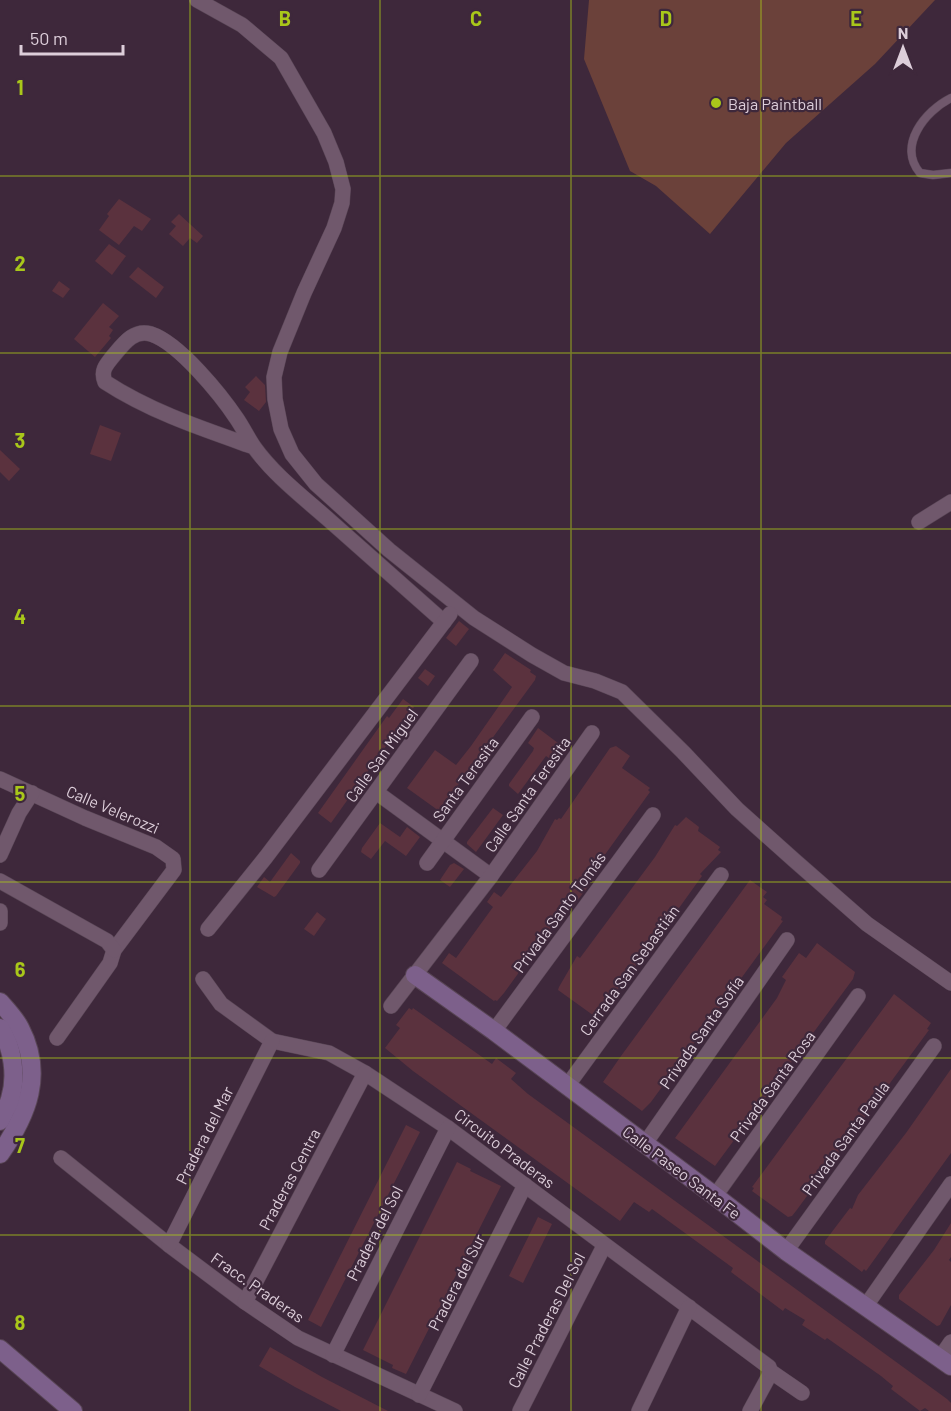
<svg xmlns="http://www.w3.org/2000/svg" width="951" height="1411" font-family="Barlow,sans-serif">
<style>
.green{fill:#6b413a}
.building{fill:#5b323e}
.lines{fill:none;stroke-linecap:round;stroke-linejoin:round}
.lane-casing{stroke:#584555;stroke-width:9}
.street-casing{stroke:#584555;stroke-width:16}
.secondary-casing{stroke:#584555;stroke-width:20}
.lane{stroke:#70586c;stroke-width:8}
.street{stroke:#70586c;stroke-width:15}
.secondary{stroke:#7d608b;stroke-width:18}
.grid{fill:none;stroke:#a9c71a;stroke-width:1.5;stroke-opacity:0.55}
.poi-dot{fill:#a9c71a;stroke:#3e283b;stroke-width:2}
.labels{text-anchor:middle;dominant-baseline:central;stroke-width:4.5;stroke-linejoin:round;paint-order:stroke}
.poi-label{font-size:16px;fill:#ddceda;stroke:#3e283b;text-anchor:start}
.street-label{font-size:16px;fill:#ddceda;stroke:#3e283b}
.grid-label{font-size:20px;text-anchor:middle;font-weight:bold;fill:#a9c71a;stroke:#3e283b;stroke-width:4.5;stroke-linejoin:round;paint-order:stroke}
</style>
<rect width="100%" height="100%" fill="#3e283b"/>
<polygon class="green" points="589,0 935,0 875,64 786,143 710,234 656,186 630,171 584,59"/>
<g class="building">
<polygon points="119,199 151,219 142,231 134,226 119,245 99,230 109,216 107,214"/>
<polygon points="179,214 203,236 197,243 190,238 183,246 169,234 176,226 171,222"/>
<polygon points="109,244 126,256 112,275 95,261"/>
<polygon points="138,267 164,287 156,298 129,277"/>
<polygon points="59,281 70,289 63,298 52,291"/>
<polygon points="103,303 119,316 109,327 113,330 109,336 111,338 95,357 74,339"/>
<polygon points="256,376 265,385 266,402 259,411 244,400 250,392 245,387"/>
<polygon points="100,425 121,433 111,461 90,454"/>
<polygon points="0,450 20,469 9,481 0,472"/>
<polygon points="459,621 469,629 456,646 446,638"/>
<polygon points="505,653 531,670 530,672 536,676 535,680 439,811 407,788 435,750 456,765 471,746 512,687 493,670"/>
<polygon points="425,669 435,676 428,686 418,678"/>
<polygon points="403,699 414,707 331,823 318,813 387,716 389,718"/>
<polygon points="538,728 562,746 552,760 546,756 518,794 509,786 509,784 533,751 534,748 528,743"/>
<polygon points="616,746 630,756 622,768 650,788 648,790 650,792 586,881 590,884 571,909 567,906 504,993 497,1001 495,1000 494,1001 442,963 449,953 456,958 493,907 487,902 494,892 501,897 537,851 555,819 557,820 559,818 561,819 610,748"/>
<polygon points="493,808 503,815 476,852 467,844 467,842"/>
<polygon points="686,817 699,827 698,831 720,847 718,850 721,852 700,874 702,876 679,908 597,1018 558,990 559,987 577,956 580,958 655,857 675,825 677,826"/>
<polygon points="380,823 400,837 407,827 420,837 406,856 385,841 371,859 361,852 362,848"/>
<polygon points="291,853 300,861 300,863 276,896 274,897 257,887 264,877 270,882"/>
<polygon points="454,863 464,869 450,887 440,880 450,865"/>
<polygon points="750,880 767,892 763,897 767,900 764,904 782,917 781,920 783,921 651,1102 642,1111 603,1082 621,1056"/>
<polygon points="317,912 326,919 314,936 304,929"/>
<polygon points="817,943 855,972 853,979 715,1166 675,1138 777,998 786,980 782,977 799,953 806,958"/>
<polygon points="894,994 931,1023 927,1029 929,1030 796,1211 792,1216 788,1217 752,1191 754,1188 752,1187"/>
<polygon points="409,1008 412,1010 413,1008 492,1064 496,1058 516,1073 511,1079 528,1094 947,1399 951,1403 951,1411 929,1411 925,1408 920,1411 891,1389 893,1386 881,1376 827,1338 825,1340 802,1325 805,1320 785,1308 783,1311 731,1272 733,1268 652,1209 649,1212 634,1202 620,1221 413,1071 385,1048 400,1028 396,1025"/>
<polygon points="951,1069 951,1153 866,1271 864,1269 862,1272 825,1244 825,1241 850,1208 852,1209 858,1195 906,1133"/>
<polygon points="406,1125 420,1132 321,1327 308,1320"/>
<polygon points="457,1162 471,1169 470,1171 501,1186 406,1374 392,1368 393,1365 363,1350"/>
<polygon points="538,1217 552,1224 523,1283 509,1276"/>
<polygon points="951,1223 951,1257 949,1260 951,1262 951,1305 940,1325 937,1326 899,1299 899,1295 934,1250"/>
<polygon points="270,1347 322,1377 388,1411 341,1411 295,1387 259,1366"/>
</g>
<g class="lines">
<defs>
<path id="lane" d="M 951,98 C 925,111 897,146 920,173 L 933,175 L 951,173"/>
<g id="street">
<polyline points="197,0 242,25 281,58 324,133 336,162 343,189 342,203 334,228 304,293 280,352 274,377 275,399 281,429 292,454 316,484 389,550 474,618 532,655 564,673 595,681 622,692 683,752 737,809 794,860 867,924 951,983"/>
<path d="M 254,447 C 203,429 151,412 105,382 C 100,370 107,364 114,355 C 124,343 134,329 151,334 C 179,343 221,395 237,419 C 243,428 248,438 254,447 C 274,475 303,497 329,520 C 367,554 406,588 444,622"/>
<polyline points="919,522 951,502"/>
<polyline points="0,779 85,818 156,847 173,859 174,870 114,950 110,963 57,1038"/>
<polyline points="376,792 491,876"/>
<polyline points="0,855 19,813 32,793"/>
<polyline points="427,863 532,717"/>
<polyline points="319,870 471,661"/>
<polyline points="0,881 107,941 114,950"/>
<polyline points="0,911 0,923"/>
<polyline points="208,929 266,857 450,614"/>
<polyline points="203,979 221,1004 272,1041 329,1053 365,1073 448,1128 769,1367 770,1371 769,1376 750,1411"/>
<polyline points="391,1006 491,876 592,733"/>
<polyline points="494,1031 653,815"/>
<polyline points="567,1086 721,875"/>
<polyline points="644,1145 787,940"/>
<polyline points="61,1158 169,1245 245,1302 298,1338 455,1411"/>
<polyline points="715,1196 858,996"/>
<polyline points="169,1245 272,1041"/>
<polyline points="786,1251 934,1046"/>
<polyline points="245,1302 365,1073"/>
<polyline points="865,1307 951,1184"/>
<polyline points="333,1355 448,1128"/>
<polyline points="940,1358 951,1342"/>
<polyline points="770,1371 802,1393"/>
<polyline points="419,1395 525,1185"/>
<polyline points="520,1411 604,1246"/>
<polyline points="639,1411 689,1307"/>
</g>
<g id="secondary">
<polyline points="415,975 494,1031 715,1196 786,1251 951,1366"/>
<path d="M 0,1002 C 7,1010 15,1018 20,1028 C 44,1074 28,1114 0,1154"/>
<path d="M 0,1028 C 13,1047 17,1077 10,1099 C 8,1106 3,1114 0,1121"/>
<polyline points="0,1349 73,1411"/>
</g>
</defs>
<use href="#lane" class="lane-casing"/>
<use href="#street" class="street-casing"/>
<use href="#secondary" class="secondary-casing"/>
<use href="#lane" class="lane"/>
<use href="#street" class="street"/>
<use href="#secondary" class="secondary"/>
</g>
<path class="grid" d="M 190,0 L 190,1411M 380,0 L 380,1411M 571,0 L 571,1411M 761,0 L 761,1411M 0,176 L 951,176M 0,353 L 951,353M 0,529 L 951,529M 0,706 L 951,706M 0,882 L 951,882M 0,1058 L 951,1058M 0,1235 L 951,1235"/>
<circle class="poi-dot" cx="716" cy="103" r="6"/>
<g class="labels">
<g class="poi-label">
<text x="728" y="103">Baja Paintball</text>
</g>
<g class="street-label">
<text transform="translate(381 755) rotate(-54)">Calle San Miguel</text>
<text transform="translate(465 779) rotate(-54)">Santa Teresita</text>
<text transform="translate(527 794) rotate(-55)">Calle Santa Teresita</text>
<text transform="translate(113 809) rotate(23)">Calle Velerozzi</text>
<text transform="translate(559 912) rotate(-54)">Privada Santo Tomás</text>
<text transform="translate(629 970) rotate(-54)">Cerrada San Sebastián</text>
<text transform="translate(701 1032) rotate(-55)">Privada Santa Sofía</text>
<text transform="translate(772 1086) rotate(-54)">Privada Santa Rosa</text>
<text transform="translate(204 1135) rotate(-63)">Pradera del Mar</text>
<text transform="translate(845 1138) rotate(-54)">Privada Santa Paula</text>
<text transform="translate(505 1148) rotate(37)">Circuito Praderas</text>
<text transform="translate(682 1172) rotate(37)">Calle Paseo Santa Fe</text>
<text transform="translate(289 1179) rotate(-62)">Praderas Centra</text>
<text transform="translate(374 1233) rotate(-63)">Pradera del Sol</text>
<text transform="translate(456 1282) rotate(-63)">Pradera del Sur</text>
<text transform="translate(258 1287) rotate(35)">Fracc. Praderas</text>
<text transform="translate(546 1320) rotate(-63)">Calle Praderas Del Sol</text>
</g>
</g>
<g class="grid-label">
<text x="285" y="26">B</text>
<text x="476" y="26">C</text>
<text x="666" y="26">D</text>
<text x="856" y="26">E</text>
<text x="20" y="95">1</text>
<text x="20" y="271">2</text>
<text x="20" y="448">3</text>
<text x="20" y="624">4</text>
<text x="20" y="801">5</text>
<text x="20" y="977">6</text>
<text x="20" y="1153">7</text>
<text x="20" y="1330">8</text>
</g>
<g transform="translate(903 48)" stroke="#3e283b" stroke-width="4.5" paint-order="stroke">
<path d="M0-4.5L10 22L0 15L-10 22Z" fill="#ddceda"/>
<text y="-9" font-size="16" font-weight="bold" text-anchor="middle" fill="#ddceda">N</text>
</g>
<path d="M21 45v9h102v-9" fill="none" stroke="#ddceda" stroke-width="3"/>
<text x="30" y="45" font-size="18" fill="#ddceda" stroke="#3e283b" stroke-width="4.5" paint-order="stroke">50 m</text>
</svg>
